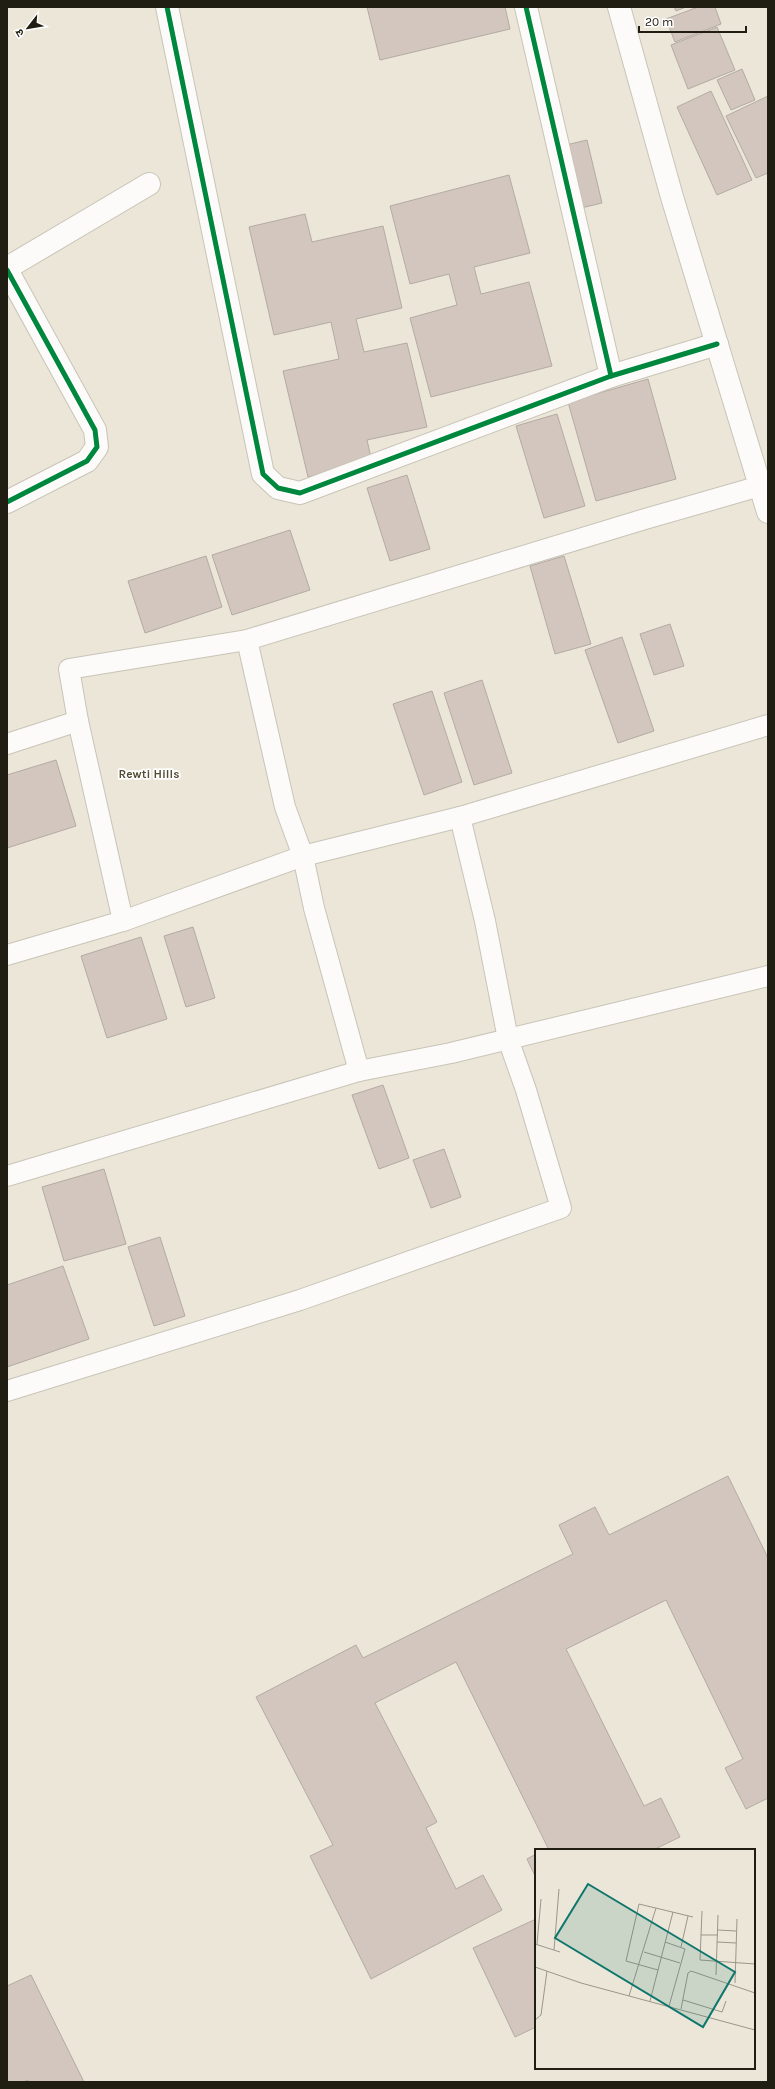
<svg xmlns="http://www.w3.org/2000/svg" width="775" height="2089" font-family="Karla,'Noto Sans Devanagari',sans-serif">
<style>
.building{fill:#d3c6be;stroke:#b3aba4}
.lines{fill:none;stroke-linecap:round;stroke-linejoin:round}
.service-casing{stroke:#c8c4b8;stroke-width:22}
.minor-casing{stroke:#c8c4b8;stroke-width:24}
.service{stroke:#fcfbf9;stroke-width:20}
.minor{stroke:#fcfbf9;stroke-width:22}
.cycleway-casing{stroke:#fff;stroke-width:8}
.cycleway{stroke:#00873e;stroke-width:5}
.labels{text-anchor:middle;dominant-baseline:central;stroke-width:3.5;stroke-linejoin:round;paint-order:stroke}
.neighbourhood-label{font-size:12px;font-weight:bold;fill:#554e36;stroke:#fff}
.inset-road{fill:none;stroke:#9a9689;stroke-width:1}
.view{fill:#0f766e;fill-opacity:0.15;stroke:#0f766e;stroke-width:2}
.inset-edge{fill:none;stroke:#201d13;stroke-width:2}
</style>
<rect width="100%" height="100%" fill="#ebe6d7"/>
<g class="building">
<polygon points="367,7 505,7 510,29 380,60"/>
<polygon points="674,7 686,7 676,11"/>
<polygon points="698,7 715,7 721,24 675,42 666,19"/>
<polygon points="717,27 735,70 688,89 671,45"/>
<polygon points="742,69 755,100 731,110 717,80"/>
<polygon points="711,91 752,180 717,195 677,107"/>
<polygon points="768,96 768,173 756,178 726,116"/>
<polygon points="587,140 602,203 581,208 566,145"/>
<polygon points="509,175 530,253 474,267 481,294 529,282 552,366 431,397 410,318 457,305 449,274 410,284 390,206"/>
<polygon points="305,214 312,242 383,226 402,308 356,319 364,352 407,343 427,427 367,440 372,462 308,477 283,371 339,359 331,322 274,335 249,227"/>
<polygon points="648,379 676,479 596,501 568,402"/>
<polygon points="557,414 585,506 544,518 516,426"/>
<polygon points="407,475 430,549 390,561 367,488"/>
<polygon points="290,530 310,590 232,615 212,555"/>
<polygon points="206,556 222,607 145,633 128,581"/>
<polygon points="564,556 591,644 555,654 530,566"/>
<polygon points="670,624 684,666 654,675 640,634"/>
<polygon points="622,637 654,731 618,743 585,650"/>
<polygon points="482,680 512,773 474,785 444,693"/>
<polygon points="432,691 462,782 424,795 393,704"/>
<polygon points="56,760 76,826 7,848 7,775"/>
<polygon points="193,927 215,998 186,1007 164,936"/>
<polygon points="141,937 167,1019 107,1038 81,956"/>
<polygon points="383,1085 409,1158 379,1169 352,1095"/>
<polygon points="444,1149 461,1197 431,1208 413,1160"/>
<polygon points="104,1169 126,1244 64,1261 42,1187"/>
<polygon points="160,1237 185,1316 154,1326 128,1247"/>
<polygon points="63,1266 89,1339 7,1367 7,1285"/>
<polygon points="728,1476 768,1558 768,1798 746,1809 725,1768 743,1759 666,1600 566,1649 644,1806 661,1798 680,1837 653,1850 545,1850 548,1848 456,1662 375,1703 437,1822 426,1828 456,1889 483,1875 502,1910 371,1979 310,1856 333,1845 256,1697 356,1645 363,1658 573,1554 559,1525 595,1507 609,1535"/>
<polygon points="536,1854 536,1878 527,1859"/>
<polygon points="536,1919 536,2027 515,2037 473,1948"/>
<polygon points="31,1975 84,2082 29,2082 28,2080 23,2082 7,2082 7,1986"/>
</g>
<g class="lines">
<defs>
<g id="service">
<polyline points="247,640 285,807 303,856 314,908 359,1071"/>
<polyline points="7,744 78,721"/>
<polyline points="123,921 78,721 69,669 247,640 645,519 760,486"/>
<polyline points="7,955 123,921 303,856 460,817 768,725"/>
<polyline points="7,1176 359,1071 451,1053 768,976"/>
<polyline points="7,1391 300,1300 561,1208 526,1090 508,1039 485,921 460,817"/>
</g>
<g id="minor">
<polyline points="167,7 263,474 278,488 300,493 611,376 717,344"/>
<polyline points="526,7 611,376"/>
<polyline points="619,7 672,197 768,512"/>
<polyline points="7,268 149,184"/>
<polyline points="7,270 95,430 97,447 87,461 7,502"/>
</g>
</defs>
<use href="#service" class="service-casing"/>
<use href="#minor" class="minor-casing"/>
<use href="#service" class="service"/>
<use href="#minor" class="minor"/>
<defs>
<g id="cycleway">
<polyline points="167,7 263,474 278,488 300,493 611,376 717,344"/>
<polyline points="526,7 611,376"/>
<polyline points="7,270 95,430 97,447 87,461 7,502"/>
</g>
</defs>
<use href="#cycleway" class="cycleway-casing"/>
<use href="#cycleway" class="cycleway"/>
</g>
<g class="labels">
<g class="neighbourhood-label">
<text x="149" y="774">Rewti Hills</text>
</g>
</g>
<g transform="translate(535 1849)">
<rect width="220" height="220" fill="#ebe6d7"/>
<path class="inset-road" d="M 167,62 L 165,111 L 220,115M 183,81 L 201,82M 166,86 L 183,86M 130,93 L 150,100 L 134,157M 182,93 L 201,94M 0,95 L 25,103M 2,95 L 6,50M 146,98 L 153,67M 19,101 L 24,40M 109,103 L 145,114M 0,118 L 46,134 L 220,181M 123,121 L 91,112 L 104,55 L 158,68M 181,126 L 183,66M 200,134 L 202,70M 94,147 L 121,59M 148,151 L 187,163 L 191,152M 115,152 L 138,63M 146,160 L 153,124 L 156,122 L 220,144M 0,171 L 6,166 L 12,122"/>
<path class="view" d="M 53,35 L 200,123 L 168,178 L 20,89 Z"/>
<rect width="220" height="220" class="inset-edge"/>
</g>
<rect width="775" height="2089" fill="none" stroke="#201d13" stroke-width="16"/>
<g transform="translate(28 28) rotate(239)" stroke="#ffffff" stroke-width="3" paint-order="stroke">
<path d="M0-3L7 15L0 10L-7 15Z" fill="#201d13"/>
<text y="-6" font-size="11" font-weight="bold" text-anchor="middle" fill="#201d13">उ</text>
</g>
<path d="M639 26v6h107v-6" fill="none" stroke="#201d13" stroke-width="2"/>
<text x="645" y="26" font-size="12" fill="#201d13" stroke="#ffffff" stroke-width="3" paint-order="stroke">20 m</text>
</svg>
